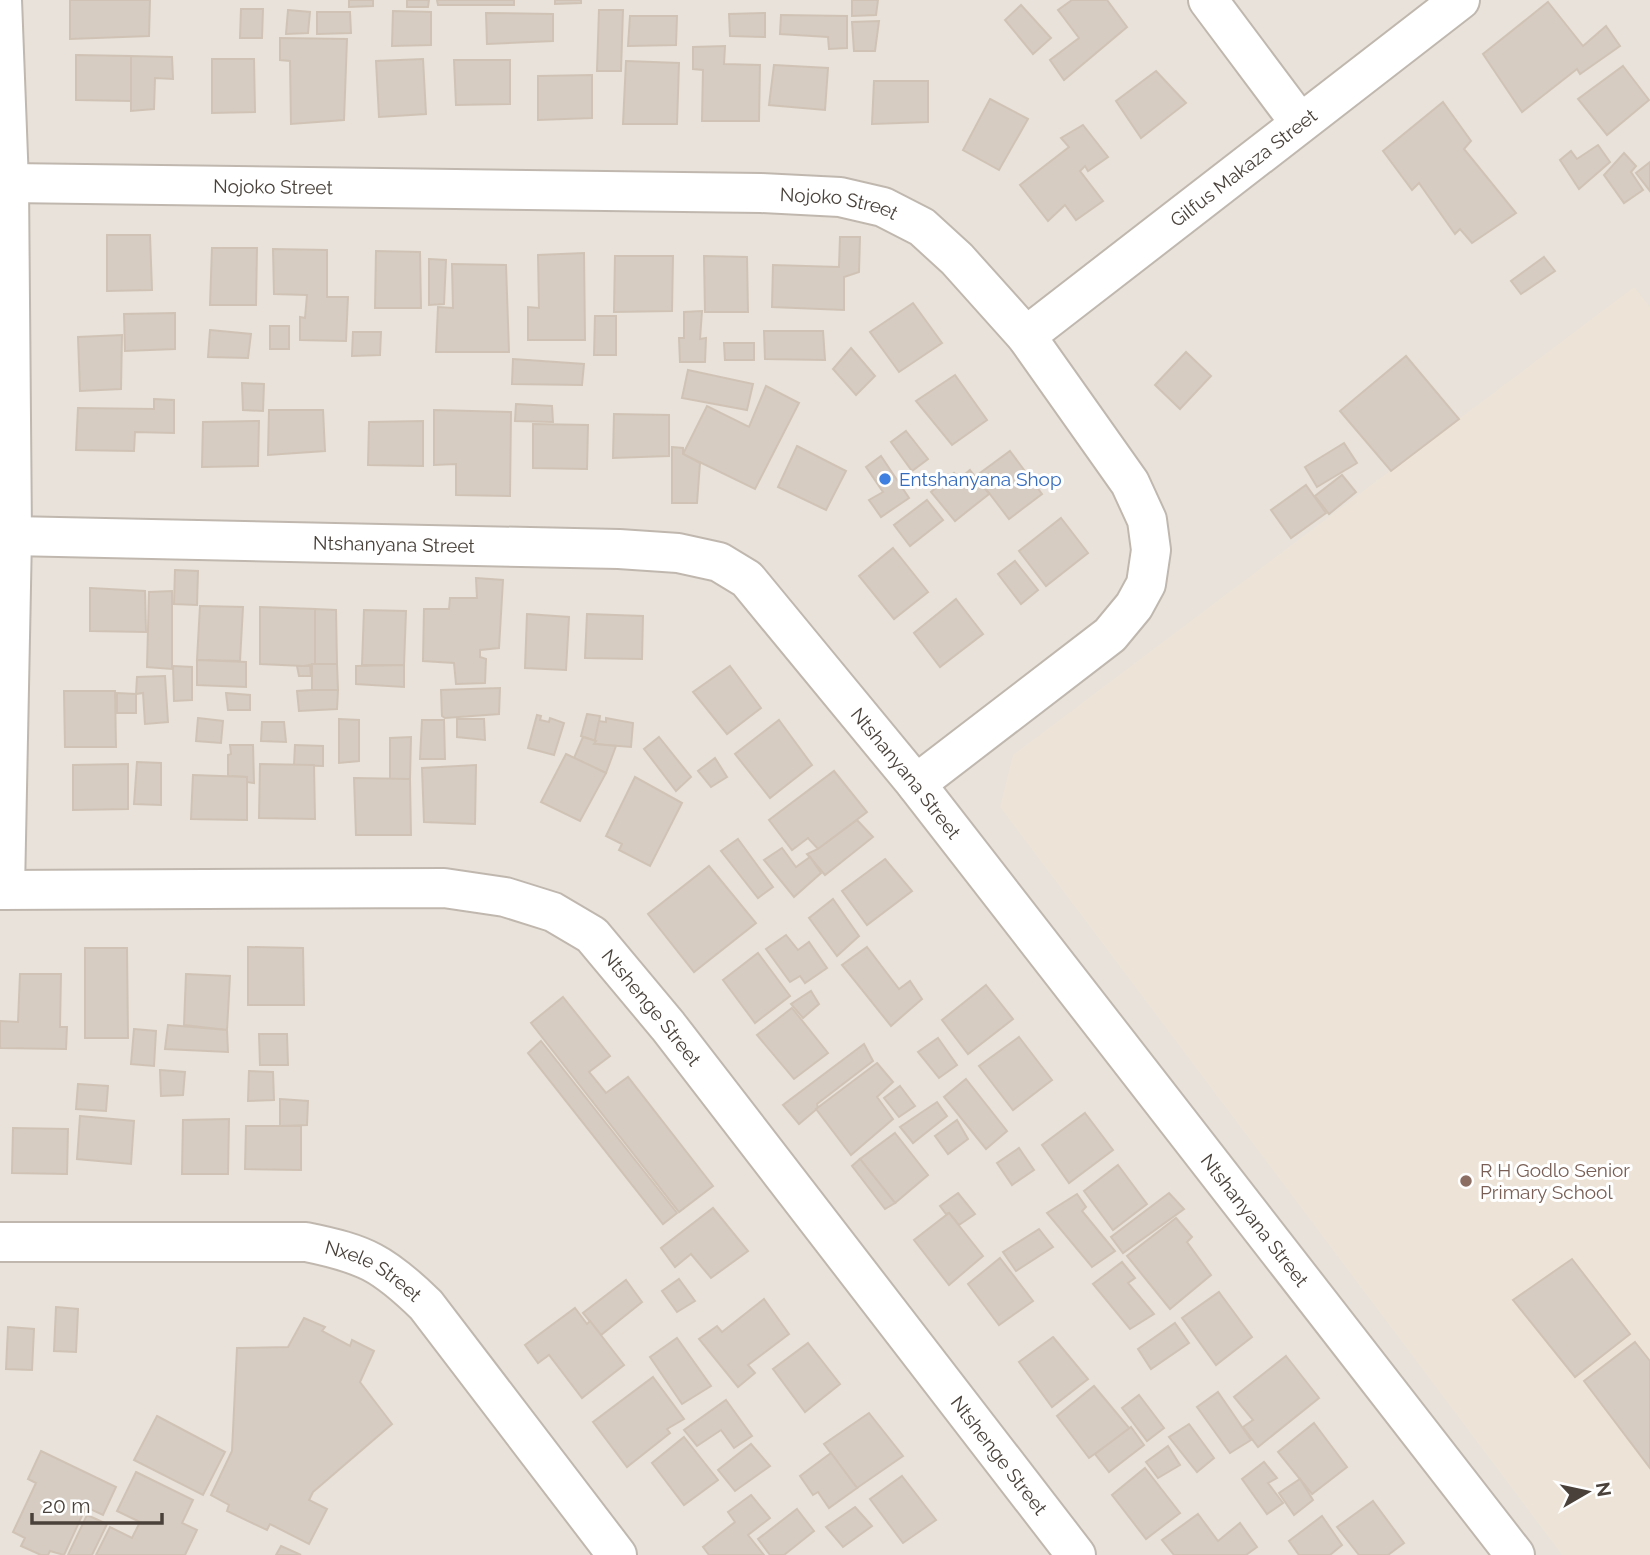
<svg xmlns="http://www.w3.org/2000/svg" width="1650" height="1555" font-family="Raleway,sans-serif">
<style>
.residential{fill:#e8e2da}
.education{fill:#ede4d7}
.building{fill:#d6ccc2;stroke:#d0c3b5;stroke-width:2}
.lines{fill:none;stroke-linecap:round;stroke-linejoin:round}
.minor-casing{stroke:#c0b8af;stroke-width:42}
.minor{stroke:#fff;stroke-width:38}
.shop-dot{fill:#3f7fe0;stroke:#fff;stroke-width:2.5}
.education-dot{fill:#8d6e63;stroke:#fff;stroke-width:2.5}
.labels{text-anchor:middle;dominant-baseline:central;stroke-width:6;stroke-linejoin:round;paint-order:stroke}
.street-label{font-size:19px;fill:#49413a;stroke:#fff}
.shop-label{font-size:19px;fill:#366cbe;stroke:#fff;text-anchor:start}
.education-label{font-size:19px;fill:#785e54;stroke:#fff;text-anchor:start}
</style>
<rect width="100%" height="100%" fill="#f5f1ec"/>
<rect class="residential" x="0" y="0" width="1650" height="1555"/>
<polygon class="education" points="1634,287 1650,307 1650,1555 1562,1555 1000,807 1013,755"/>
<g class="building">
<polygon points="70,0 150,0 149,36 70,39"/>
<polygon points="349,0 373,0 373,6 349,7"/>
<polygon points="407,0 429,0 428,7 407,7"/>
<polygon points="437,0 514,0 514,5 438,5"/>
<polygon points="555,0 581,0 581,3 555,4"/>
<polygon points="852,0 878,0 876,15 852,16"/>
<polygon points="1072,0 1107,0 1127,27 1064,80 1050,60 1079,38 1058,10"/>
<polygon points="1548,2 1583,46 1606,26 1620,46 1580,74 1577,69 1522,112 1483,54"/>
<polygon points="1021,5 1051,38 1033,54 1005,20"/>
<polygon points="241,9 263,9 262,38 240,38"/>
<polygon points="288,10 310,12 308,33 286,34"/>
<polygon points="599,10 623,10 621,71 597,71"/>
<polygon points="393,11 431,12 431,45 392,46"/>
<polygon points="317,12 350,12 351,33 317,34"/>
<polygon points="486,13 553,14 553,41 487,44"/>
<polygon points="765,13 765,37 730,36 729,14"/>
<polygon points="781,15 847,16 847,48 829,49 828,37 780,34"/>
<polygon points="630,16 677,16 676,45 628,46"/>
<polygon points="879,21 875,51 854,51 852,22"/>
<polygon points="280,38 347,39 344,120 291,124 290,61 280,60"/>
<polygon points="725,46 724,64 760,65 759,121 702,121 703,70 693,69 693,47"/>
<polygon points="76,55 131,56 131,101 76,100"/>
<polygon points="131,56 172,57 173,79 155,78 154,109 131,111"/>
<polygon points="212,59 254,59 255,112 212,113"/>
<polygon points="423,59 426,114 379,117 376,61"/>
<polygon points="454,60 510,60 510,104 456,105"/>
<polygon points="626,61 679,63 677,124 623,124"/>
<polygon points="774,65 828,68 825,110 769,105"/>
<polygon points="1623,66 1649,100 1607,135 1578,99"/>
<polygon points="1156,71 1186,103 1141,138 1116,101"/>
<polygon points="592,75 592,118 538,120 538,76"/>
<polygon points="874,81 928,81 928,122 872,124"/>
<polygon points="990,99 1028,119 999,170 963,150"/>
<polygon points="1443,102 1471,141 1464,149 1516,213 1472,243 1460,229 1455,234 1419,183 1412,190 1383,151"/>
<polygon points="1083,125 1108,157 1088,171 1085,166 1080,171 1103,201 1076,220 1065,205 1048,221 1020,185 1069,147 1061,138"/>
<polygon points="1598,145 1610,162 1579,189 1560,160 1571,151 1577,159"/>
<polygon points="1624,153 1636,166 1631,172 1643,190 1624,203 1604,175"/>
<polygon points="1650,162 1650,191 1636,173"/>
<polygon points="107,235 150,235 152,290 107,291"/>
<polygon points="840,237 860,237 859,272 844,277 844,310 772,307 773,265 839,267"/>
<polygon points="212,248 257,248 256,305 210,305"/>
<polygon points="273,249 327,250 327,297 348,297 346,341 300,340 300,317 305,318 307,295 274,294"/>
<polygon points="376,251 420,252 421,308 375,308"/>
<polygon points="584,253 585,340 528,340 528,307 539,308 538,255"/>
<polygon points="615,256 673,256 672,311 614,312"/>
<polygon points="704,256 747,257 748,312 705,312"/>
<polygon points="1544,257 1555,271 1521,294 1511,281"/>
<polygon points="429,259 446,260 444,304 429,305"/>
<polygon points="452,264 506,265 509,352 436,352 438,307 453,308"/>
<polygon points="913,303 942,343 899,372 870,332"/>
<polygon points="702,311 700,339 706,338 705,362 680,362 679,338 684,338 684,312"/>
<polygon points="175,313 175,349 125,351 124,314"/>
<polygon points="595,316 616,316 616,355 594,355"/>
<rect x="270" y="326" width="19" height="23"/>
<polygon points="210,330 251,334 248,358 208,357"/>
<polygon points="764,331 823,331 825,360 765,359"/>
<polygon points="353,332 381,332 380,355 352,356"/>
<polygon points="122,335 121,389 80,391 78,337"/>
<polygon points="724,343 754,343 754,360 725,360"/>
<polygon points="851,348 875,376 856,395 833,369"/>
<polygon points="1186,352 1211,376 1180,409 1155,385"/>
<polygon points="1406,356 1459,419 1391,471 1340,411"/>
<polygon points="513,359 584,364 582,385 512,384"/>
<polygon points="688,370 753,384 747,410 682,398"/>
<polygon points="955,375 987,420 952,445 916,401"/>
<polygon points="242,383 264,384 263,411 243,410"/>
<polygon points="766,386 799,403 755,489 683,454 707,406 749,427"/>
<polygon points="154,399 174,400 174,433 135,432 134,451 76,450 78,408 154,409"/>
<polygon points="516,404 552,406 553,422 515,421"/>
<polygon points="269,410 323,410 325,451 268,455"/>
<polygon points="434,410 511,412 510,496 456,495 456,464 434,465"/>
<polygon points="614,414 669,415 669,456 613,458"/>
<polygon points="259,421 258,466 202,467 203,422"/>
<polygon points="423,421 423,466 368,465 369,422"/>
<polygon points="533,424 588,425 587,469 533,468"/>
<polygon points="906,431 928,459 912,471 891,442"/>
<polygon points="1344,443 1357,463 1317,487 1305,467"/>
<polygon points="797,446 846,471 826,510 778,487"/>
<polygon points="672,447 683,448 683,454 700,463 697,503 672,503"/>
<polygon points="1010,451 1042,494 1009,519 976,476"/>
<polygon points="881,456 909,498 881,517 869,500 883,492 866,467"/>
<polygon points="970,470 989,494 955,521 931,492 954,473 959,479"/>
<polygon points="1342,475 1356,492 1329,514 1315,496"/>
<polygon points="1306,485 1326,513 1291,538 1271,510"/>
<polygon points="927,500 943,520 910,546 894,525"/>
<polygon points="1061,518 1088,553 1046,586 1019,551"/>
<polygon points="893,548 928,592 894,619 859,576"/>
<polygon points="1015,561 1038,590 1021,604 998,574"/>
<polygon points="175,570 198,571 197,605 174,604"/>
<polygon points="476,578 503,580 499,648 480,650 480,657 486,659 485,683 456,684 454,663 423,661 424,609 449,609 450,598 477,598"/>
<polygon points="90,588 145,591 146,632 90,631"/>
<polygon points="172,591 172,669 147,667 149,592"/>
<polygon points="956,599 983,634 940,667 914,633"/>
<polygon points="200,606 243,607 240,661 197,660"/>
<polygon points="260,607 315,609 315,664 304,666 260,664"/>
<polygon points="315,609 336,610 337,664 315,664"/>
<polygon points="364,610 406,611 404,665 362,665"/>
<polygon points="527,614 569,617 566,670 525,668"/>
<polygon points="587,614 643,616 642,659 585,658"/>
<polygon points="197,660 246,662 246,687 197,685"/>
<polygon points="312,664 337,664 338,690 312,690"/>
<polygon points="404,665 404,687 356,684 356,666"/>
<polygon points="173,666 192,667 192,700 174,701"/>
<polygon points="297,666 310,666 311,676 299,676"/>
<polygon points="730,666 761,708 727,734 693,692"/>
<polygon points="165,676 168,722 145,724 143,693 136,694 137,677"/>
<polygon points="500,688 499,714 445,718 442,716 441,690"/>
<polygon points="312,690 338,690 337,709 299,711 297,691"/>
<polygon points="64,691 115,691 116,747 65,747"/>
<polygon points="117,693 136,694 136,713 117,713"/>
<polygon points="226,693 250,695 250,710 228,710"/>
<polygon points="587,714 600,716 596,741 581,736"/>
<polygon points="537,715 541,716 540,720 549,722 550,718 564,723 554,755 528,748"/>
<polygon points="198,718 223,721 221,743 196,741"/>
<polygon points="606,718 633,723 631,747 594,744 599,721 606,722"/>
<polygon points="339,719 359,720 359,761 339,763"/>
<polygon points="457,719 484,719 485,740 457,737"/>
<polygon points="422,720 444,720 445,759 420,759"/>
<polygon points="779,720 812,765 770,798 735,754"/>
<polygon points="262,722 284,722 286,742 261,741"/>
<polygon points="411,737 410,779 390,779 390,738"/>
<polygon points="583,737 596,741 594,744 616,746 606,773 574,758"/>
<polygon points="659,737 691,777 676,791 644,749"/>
<polygon points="230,745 253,745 254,783 246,782 247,777 228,776 228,755 231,754"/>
<polygon points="295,745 323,746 323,766 294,765"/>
<polygon points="566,754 606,773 580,821 541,802"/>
<polygon points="715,758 727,777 711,787 698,771"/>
<polygon points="137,762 161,763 161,805 134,804"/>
<polygon points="128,764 128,809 73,810 73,765"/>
<polygon points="260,764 314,765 315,819 259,818"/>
<polygon points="476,765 475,824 424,822 422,768"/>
<polygon points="834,771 867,812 818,849 808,838 792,850 769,820"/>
<polygon points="193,775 247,777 247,820 191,819"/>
<polygon points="635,777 682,803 650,866 619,850 622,844 606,836"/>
<polygon points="354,778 410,779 411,835 356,835"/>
<polygon points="857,820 873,837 825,875 807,854 818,849"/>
<polygon points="738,839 773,887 758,898 721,851"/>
<polygon points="782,848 796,867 810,857 821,873 794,897 764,860"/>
<polygon points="885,859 912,891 867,925 842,891"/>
<polygon points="709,866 756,923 694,972 648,914"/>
<polygon points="833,899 859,936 837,956 809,918"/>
<polygon points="786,935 798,950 809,942 827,968 805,983 800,976 790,982 766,949"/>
<polygon points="248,947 303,948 304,1005 248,1005"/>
<polygon points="867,947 899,989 910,981 922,999 891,1026 842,965"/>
<polygon points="85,948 127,948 128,1038 85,1038"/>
<polygon points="758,953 790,996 755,1023 723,980"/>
<polygon points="20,974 61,974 60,1027 67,1027 66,1049 0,1048 0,1021 18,1022"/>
<polygon points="186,974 230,976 227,1030 184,1025"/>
<polygon points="986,985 1013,1019 968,1054 942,1020"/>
<polygon points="811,991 819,1004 803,1018 791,1004"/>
<polygon points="563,997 610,1056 589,1072 606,1093 628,1077 713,1186 679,1212 531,1023"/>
<polygon points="792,1008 828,1053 794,1079 757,1035"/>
<polygon points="168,1025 227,1030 228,1052 165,1049"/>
<polygon points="134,1029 156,1031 154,1066 131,1064"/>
<polygon points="259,1034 287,1034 288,1065 260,1065"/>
<polygon points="1019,1037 1052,1080 1013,1110 979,1066"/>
<polygon points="938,1038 957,1065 939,1078 918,1052"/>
<polygon points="541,1041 677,1213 663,1224 528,1053"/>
<polygon points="864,1044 873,1061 817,1104 818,1108 799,1124 783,1105"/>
<polygon points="877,1063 893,1082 877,1097 893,1119 851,1155 816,1109"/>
<polygon points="160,1070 185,1072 183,1095 161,1096"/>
<polygon points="249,1071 273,1072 274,1100 248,1101"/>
<polygon points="966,1079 1007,1131 986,1149 944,1097"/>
<polygon points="78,1084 108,1086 106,1111 76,1109"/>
<polygon points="900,1086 915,1106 899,1117 884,1098"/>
<polygon points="280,1099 308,1101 307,1125 280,1126"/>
<polygon points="937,1102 947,1116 913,1143 900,1127"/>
<polygon points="1085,1113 1113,1150 1069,1183 1042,1145"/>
<polygon points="80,1116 134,1121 131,1164 77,1159"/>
<polygon points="229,1119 228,1174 182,1174 183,1120"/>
<polygon points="957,1120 968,1139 948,1154 935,1136"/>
<polygon points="246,1126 301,1126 301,1170 245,1169"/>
<polygon points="13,1128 68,1129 67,1174 12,1173"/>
<polygon points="895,1133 928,1175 895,1203 860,1159"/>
<polygon points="1019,1148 1034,1170 1012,1185 997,1163"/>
<polygon points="860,1159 895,1203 885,1209 852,1166"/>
<polygon points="1118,1165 1147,1204 1113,1230 1084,1191"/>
<polygon points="958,1193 975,1214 959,1225 949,1213 946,1214 940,1206"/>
<polygon points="1169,1193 1184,1209 1123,1253 1111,1237"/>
<polygon points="1077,1194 1086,1207 1082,1211 1115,1251 1092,1267 1047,1213"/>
<polygon points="713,1208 748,1251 711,1278 691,1254 675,1267 661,1248"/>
<polygon points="949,1213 983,1256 949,1285 914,1240"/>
<polygon points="1176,1218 1192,1237 1187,1242 1211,1275 1170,1309 1127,1256"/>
<polygon points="1039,1229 1053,1247 1016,1271 1003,1252"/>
<polygon points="1000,1258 1033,1301 999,1325 968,1284"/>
<polygon points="1572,1259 1630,1334 1575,1377 1513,1300"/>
<polygon points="1122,1262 1135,1278 1128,1283 1154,1314 1130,1329 1093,1284"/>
<polygon points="679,1279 695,1301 677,1312 662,1291"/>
<polygon points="626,1280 642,1302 601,1335 583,1313"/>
<polygon points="1219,1292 1252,1337 1216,1365 1182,1318"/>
<polygon points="764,1299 789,1334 748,1365 755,1373 738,1387 699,1339 717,1326 722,1332"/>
<polygon points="56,1307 78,1309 76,1352 54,1351"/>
<polygon points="575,1308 587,1324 590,1321 624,1365 582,1398 549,1355 538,1363 525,1345"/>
<polygon points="304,1318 325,1327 322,1331 350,1346 352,1340 374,1351 360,1382 392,1424 313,1492 309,1500 327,1509 309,1544 270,1524 267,1530 227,1511 229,1505 211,1495 232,1451 237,1348 288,1347"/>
<polygon points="1175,1323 1189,1343 1151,1369 1138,1349"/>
<polygon points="8,1327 34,1329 32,1370 6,1369"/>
<polygon points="1053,1337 1088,1379 1052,1407 1019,1362"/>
<polygon points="677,1338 711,1386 682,1404 650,1357"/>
<polygon points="1635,1342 1650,1361 1650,1468 1584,1381"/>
<polygon points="808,1343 840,1384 805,1412 773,1369"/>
<polygon points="1286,1356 1319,1398 1258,1447 1243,1427 1253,1420 1234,1397"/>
<polygon points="653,1377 684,1419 667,1429 670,1433 627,1467 593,1422"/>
<polygon points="1094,1386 1130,1429 1089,1458 1057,1416"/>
<polygon points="1218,1392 1251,1440 1230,1453 1197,1407"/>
<polygon points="1139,1395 1164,1428 1147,1441 1122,1408"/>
<polygon points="726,1400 752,1436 734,1448 721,1430 697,1446 684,1430"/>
<polygon points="869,1413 903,1456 857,1488 824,1444"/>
<polygon points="157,1416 225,1452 203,1495 134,1460"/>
<polygon points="1314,1423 1347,1467 1312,1494 1278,1452"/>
<polygon points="1189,1424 1214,1458 1197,1472 1169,1437"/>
<polygon points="1131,1427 1144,1445 1109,1472 1095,1454"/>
<polygon points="684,1437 718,1480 684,1505 652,1463"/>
<polygon points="751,1444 770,1466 735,1491 718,1470"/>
<polygon points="1168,1446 1180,1465 1158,1478 1146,1462"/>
<polygon points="41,1451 116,1487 103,1515 86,1507 64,1555 50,1551 48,1555 41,1555 21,1546 25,1538 13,1532 36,1483 28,1479"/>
<polygon points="831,1453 857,1488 829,1508 818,1492 813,1495 800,1476"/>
<polygon points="1264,1462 1277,1478 1268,1483 1283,1503 1267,1514 1242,1479"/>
<polygon points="1145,1468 1180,1513 1146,1539 1112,1495"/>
<polygon points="136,1472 193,1500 182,1523 197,1530 185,1555 96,1555 110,1527 132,1538 140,1522 117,1511"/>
<polygon points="902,1476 936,1520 903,1543 870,1499"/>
<polygon points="1300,1479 1313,1500 1294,1515 1279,1493"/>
<polygon points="751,1495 770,1518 748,1535 764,1555 709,1555 703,1547 735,1522 728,1512"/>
<polygon points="1373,1501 1404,1543 1388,1555 1359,1555 1337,1527"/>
<polygon points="855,1507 872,1526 843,1547 826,1527"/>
<polygon points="797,1509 814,1531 784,1555 770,1555 758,1539"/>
<polygon points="1198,1514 1218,1541 1240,1523 1257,1547 1246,1555 1174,1555 1162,1540"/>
<polygon points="87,1515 107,1524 92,1555 68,1555"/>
<polygon points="1322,1516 1342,1545 1330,1555 1299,1555 1289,1541"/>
<polygon points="281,1546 301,1555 276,1555"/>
</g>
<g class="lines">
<defs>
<g id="minor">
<polyline points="2,0 9,183 12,536 5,890"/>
<polyline points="1208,0 1300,123"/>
<path id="s1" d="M 9,183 L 761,193 L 840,197 L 883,207 L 922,227 L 957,259 L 1026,336 L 1130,483 L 1147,520 L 1151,550 L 1146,584 L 1134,606 L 1110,635 L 916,784"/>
<path id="s2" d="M 1026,336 L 1460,0"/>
<path id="s3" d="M 12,536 L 619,549 L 678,553 L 719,562 L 747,579 L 916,784 L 1515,1555"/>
<path id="s4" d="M 0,890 L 444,888 L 505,897 L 553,912 L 592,935 L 668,1026 L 1076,1555"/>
<path id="s5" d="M 0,1242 L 306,1242 C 365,1254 383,1263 426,1305 L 617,1555"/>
</g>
</defs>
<use href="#minor" class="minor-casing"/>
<use href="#minor" class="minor"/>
</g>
<circle class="shop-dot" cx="885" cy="479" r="7"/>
<circle class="education-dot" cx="1466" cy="1181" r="7"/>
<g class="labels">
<g class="street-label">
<text stroke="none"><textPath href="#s2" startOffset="275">Gilfus Makaza Street</textPath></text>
<text stroke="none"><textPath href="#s1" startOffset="264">Nojoko Street</textPath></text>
<text stroke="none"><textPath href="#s1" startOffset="831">Nojoko Street</textPath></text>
<text stroke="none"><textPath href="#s3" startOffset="382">Ntshanyana Street</textPath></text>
<text stroke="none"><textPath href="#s3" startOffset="992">Ntshanyana Street</textPath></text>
<text stroke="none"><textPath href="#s4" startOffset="695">Ntshenge Street</textPath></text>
<text stroke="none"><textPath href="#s3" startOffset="1559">Ntshanyana Street</textPath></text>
<text stroke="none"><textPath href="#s5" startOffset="380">Nxele Street</textPath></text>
<text stroke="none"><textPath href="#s4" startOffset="1262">Ntshenge Street</textPath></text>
</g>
<g class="shop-label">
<text x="899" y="479">Entshanyana Shop</text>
</g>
<g class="education-label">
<text x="1480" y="1170">R H Godlo Senior<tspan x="1480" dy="22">Primary School</tspan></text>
</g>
</g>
<g transform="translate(1587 1492) rotate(81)" stroke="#ffffff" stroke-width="5" paint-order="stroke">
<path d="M0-5L12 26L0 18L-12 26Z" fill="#49413a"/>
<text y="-10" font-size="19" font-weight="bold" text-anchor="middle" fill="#49413a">N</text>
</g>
<path d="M32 1513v10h130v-10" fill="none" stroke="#49413a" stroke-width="3.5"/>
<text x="42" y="1513" font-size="21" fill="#49413a" stroke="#ffffff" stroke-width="5" paint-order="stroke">20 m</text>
</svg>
